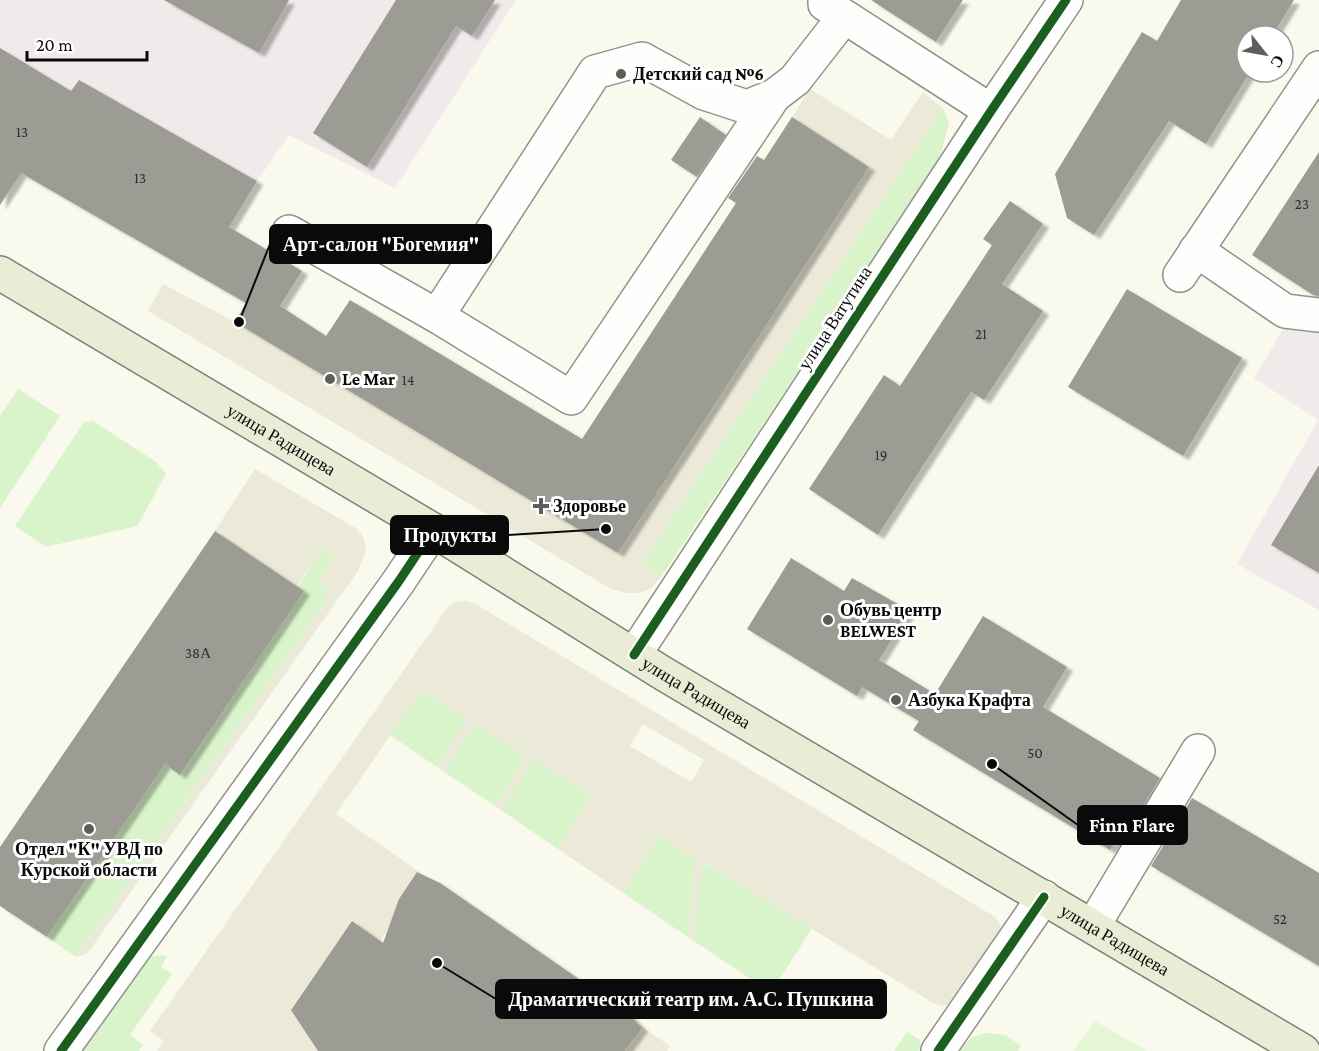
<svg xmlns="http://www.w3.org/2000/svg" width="1319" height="1051" font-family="'Crimson Pro',serif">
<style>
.industrial{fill:#f1eaeb}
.green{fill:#d9f3ca}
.pitch{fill:#e5f6d5}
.plaza{fill:#ebead8;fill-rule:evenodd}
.building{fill:#9c9b94;filter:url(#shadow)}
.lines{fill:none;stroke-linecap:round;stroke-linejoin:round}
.minor-casing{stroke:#92928c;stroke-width:36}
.major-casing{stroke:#7f7f7a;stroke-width:36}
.minor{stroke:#fefefc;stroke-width:33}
.major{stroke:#ebecd6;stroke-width:33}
.cycleway-casing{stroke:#fff;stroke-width:13}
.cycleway{stroke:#1b5e20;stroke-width:9}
.poi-dot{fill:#5e5e59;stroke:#fff;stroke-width:2}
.labels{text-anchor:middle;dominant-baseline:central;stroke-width:6;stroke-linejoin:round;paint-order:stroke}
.number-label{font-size:15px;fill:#2e2e2c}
.poi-label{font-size:18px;font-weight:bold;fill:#0a0a0a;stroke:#fff;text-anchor:start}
.street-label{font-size:18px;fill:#0a0a0a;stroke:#fff}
.leader{fill:none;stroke:#0a0a0a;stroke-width:2}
.callout-dot{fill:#0a0a0a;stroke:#fff;stroke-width:2}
.callout{fill:#0a0a0a;stroke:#0a0a0a;stroke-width:2}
.callout-label{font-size:20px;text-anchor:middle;font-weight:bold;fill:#fff}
</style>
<defs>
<filter id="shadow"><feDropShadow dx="6" dy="4" stdDeviation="1.5" flood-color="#0004"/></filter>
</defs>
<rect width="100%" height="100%" fill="#f9faed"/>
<g class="industrial">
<polygon points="0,0 516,0 395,188 289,135 257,181 200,277 23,174 12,186 0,179"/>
<polygon points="1284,328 1319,330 1319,610 1237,564 1318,420 1254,378"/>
</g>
<g class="green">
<polygon points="943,108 949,124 941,153 922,186 661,577 642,564"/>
<polygon points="18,389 60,416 0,508 0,416"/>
<polygon points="93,421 156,462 166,474 137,526 46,547 15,526 84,422"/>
<polygon points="323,547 335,556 317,583 327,590 324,604 76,957 47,937 151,783 141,748 180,774"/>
<polygon points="421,691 468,719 437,767 390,735"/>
<polygon points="475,724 526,756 495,806 444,772"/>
<polygon points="533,759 591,795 558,849 501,810"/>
<polygon points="658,836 695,858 688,937 623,893"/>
<polygon points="702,862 812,928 771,993 694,941"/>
<polygon points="165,955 167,957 161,967 172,974 130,1035 143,1045 139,1051 79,1051 146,957"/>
<polygon points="907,1032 919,1039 922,1048 919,1051 894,1051"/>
<polygon points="986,1033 1006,1035 1021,1046 1018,1051 959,1051 972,1037"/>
</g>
<polygon class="pitch" points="1095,1021 1147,1051 1073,1051"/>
<g class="plaza">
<polygon points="810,89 891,140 923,92 943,108 642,564 661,577 650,589 639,593 626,593 611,589 148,311 163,284 235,322 618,553 869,167 792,117"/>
<polygon points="255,469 357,529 364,538 366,551 358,571 87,954 76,957 324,604 327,590 317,583 335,556 323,548 297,586 215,531"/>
<path d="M 465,601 L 474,603 L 995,917 L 1001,926 L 997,937 L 952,1003 L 942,1006 L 933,1003 L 703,862 L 694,941 L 688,937 L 695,858 L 658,836 L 623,893 L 558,849 L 591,795 L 533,760 L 501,810 L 495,806 L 526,756 L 475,725 L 444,772 L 437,767 L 467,719 L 421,691 L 336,814 L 424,875 L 419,873 L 414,876 L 399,900 L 396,906 L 401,911 L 380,941 L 352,925 L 348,927 L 292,1007 L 296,1018 L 330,1041 L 323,1051 L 157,1051 L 164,1041 L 150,1031 L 448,607 L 456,602 ZM 643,724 L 704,760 L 691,782 L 630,746 Z"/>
<polygon points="638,1024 670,1046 667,1051 625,1051 639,1032"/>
</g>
<g class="building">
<polygon points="164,0 289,0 259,53"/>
<polygon points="396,0 495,0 472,36 456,26 367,167 313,133"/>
<polygon points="871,0 963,0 936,42"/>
<polygon points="1181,0 1294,0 1272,36 1247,36 1247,72 1250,72 1206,144 1169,121 1094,235 1067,218 1055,174 1142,32 1157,41"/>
<polygon points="0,48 71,91 79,80 257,181 229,227 302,271 280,306 326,336 350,300 582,439 736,203 728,198 757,156 764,160 792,117 869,167 618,553 235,322 246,303 21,173 0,205"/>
<polygon points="700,117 726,135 697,177 671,160"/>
<polygon points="1319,152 1319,296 1313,295 1252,255"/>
<polygon points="1010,201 1043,224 1002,284 1043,311 984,400 971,392 878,535 809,489 884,375 900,386 992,245 983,239"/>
<polygon points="1127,289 1242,358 1183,456 1068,387"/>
<polygon points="1319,465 1319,573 1271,545"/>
<polygon points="215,531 304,591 180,775 165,764 47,937 0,906 0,847"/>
<polygon points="791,558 844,591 852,578 910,611 879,660 935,694 983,616 1067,667 1043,707 1160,778 1119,846 1114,844 1110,850 913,730 919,721 862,687 857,696 747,629"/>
<polygon points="1192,798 1319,873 1319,966 1151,866"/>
<polygon points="417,872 440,883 628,1013 642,1028 625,1051 318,1051 291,1010 352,921 383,943 399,899"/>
</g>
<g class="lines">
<defs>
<g id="minor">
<polyline points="825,0 825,4 991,111"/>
<polyline points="289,232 437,316 595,72 642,59 704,93 747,107 774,96 795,80 844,17"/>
<polyline points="1196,250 1285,311 1319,315"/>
<polyline points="1180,275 1319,68"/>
<polyline points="437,316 571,398 774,96"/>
<polyline points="634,655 991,111 1066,0"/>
<polyline points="1093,926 1198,751"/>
<polyline points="61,1051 399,581 433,530"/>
<polyline points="938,1051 1044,897"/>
</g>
<g id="major">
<path id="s1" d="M 0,273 L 433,530 L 664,674 L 1303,1051"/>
</g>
</defs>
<use href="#minor" class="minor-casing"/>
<use href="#major" class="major-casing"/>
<use href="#minor" class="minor"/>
<use href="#major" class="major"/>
<defs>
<g id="cycleway">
<polyline points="634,655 991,111 1066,0"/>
<polyline points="61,1051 399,581 433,530"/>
<polyline points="938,1051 1044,897"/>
</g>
</defs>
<use href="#cycleway" class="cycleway-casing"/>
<use href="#cycleway" class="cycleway"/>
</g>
<g class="poi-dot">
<circle cx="621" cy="74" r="6"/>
<circle cx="330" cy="379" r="6"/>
<path d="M538 497h6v6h6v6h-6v6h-6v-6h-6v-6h6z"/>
<circle cx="828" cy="620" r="6"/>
<circle cx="896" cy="700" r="6"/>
<circle cx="89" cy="829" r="6"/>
</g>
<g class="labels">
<g class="number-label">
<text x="22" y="132">13</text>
<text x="140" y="178">13</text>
<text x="1302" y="204">23</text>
<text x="981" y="334">21</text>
<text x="408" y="380">14</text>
<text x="881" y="455">19</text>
<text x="198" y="653">38А</text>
<text x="1035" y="753">50</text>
<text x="1280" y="919">52</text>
</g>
<g class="poi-label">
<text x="633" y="74">Детский сад №6</text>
<text x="342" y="379">Le Mar</text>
<text x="553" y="506">Здоровье</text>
<text x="840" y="610">Обувь центр<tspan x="840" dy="21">BELWEST</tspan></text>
<text x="908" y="700">Азбука Крафта</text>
<text x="89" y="849" text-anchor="middle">Отдел "К" УВД по<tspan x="89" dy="21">Курской области</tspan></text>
</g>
<g class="street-label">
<text transform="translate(835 318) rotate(-57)">улица Ватутина</text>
<text stroke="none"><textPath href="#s1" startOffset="327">улица Радищева</textPath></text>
<text stroke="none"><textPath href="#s1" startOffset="813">улица Радищева</textPath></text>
<text stroke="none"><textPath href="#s1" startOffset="1299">улица Радищева</textPath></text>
</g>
</g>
<path class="leader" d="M239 322L270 244M606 529L508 535M992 764L1078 825M437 963L496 999"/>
<g class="callout-dot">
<circle cx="239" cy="322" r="6"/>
<circle cx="606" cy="529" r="6"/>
<circle cx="992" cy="764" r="6"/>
<circle cx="437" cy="963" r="6"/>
</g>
<g class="callout">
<rect x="270" y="225" width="221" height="38" rx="6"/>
<rect x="391" y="516" width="117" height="38" rx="6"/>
<rect x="1078" y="806" width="109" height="38" rx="6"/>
<rect x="496" y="980" width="390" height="38" rx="6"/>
</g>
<g class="callout-label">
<text x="381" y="251">Арт-салон "Богемия"</text>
<text x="450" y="542">Продукты</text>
<text x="1132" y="832">Finn Flare</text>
<text x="691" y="1006">Драматический театр им. А.С. Пушкина</text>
</g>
<g transform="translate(1265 54) rotate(121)"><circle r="28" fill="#ffffff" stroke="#9d9d9d" stroke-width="1.5"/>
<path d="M0-4.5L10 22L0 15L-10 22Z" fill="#5e5e59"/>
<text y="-9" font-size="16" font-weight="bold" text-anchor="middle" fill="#0a0a0a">С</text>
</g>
<path d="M27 51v9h120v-9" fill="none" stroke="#0a0a0a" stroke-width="3"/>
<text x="36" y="51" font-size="18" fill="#0a0a0a" stroke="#ffffff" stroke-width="4.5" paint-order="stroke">20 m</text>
</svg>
